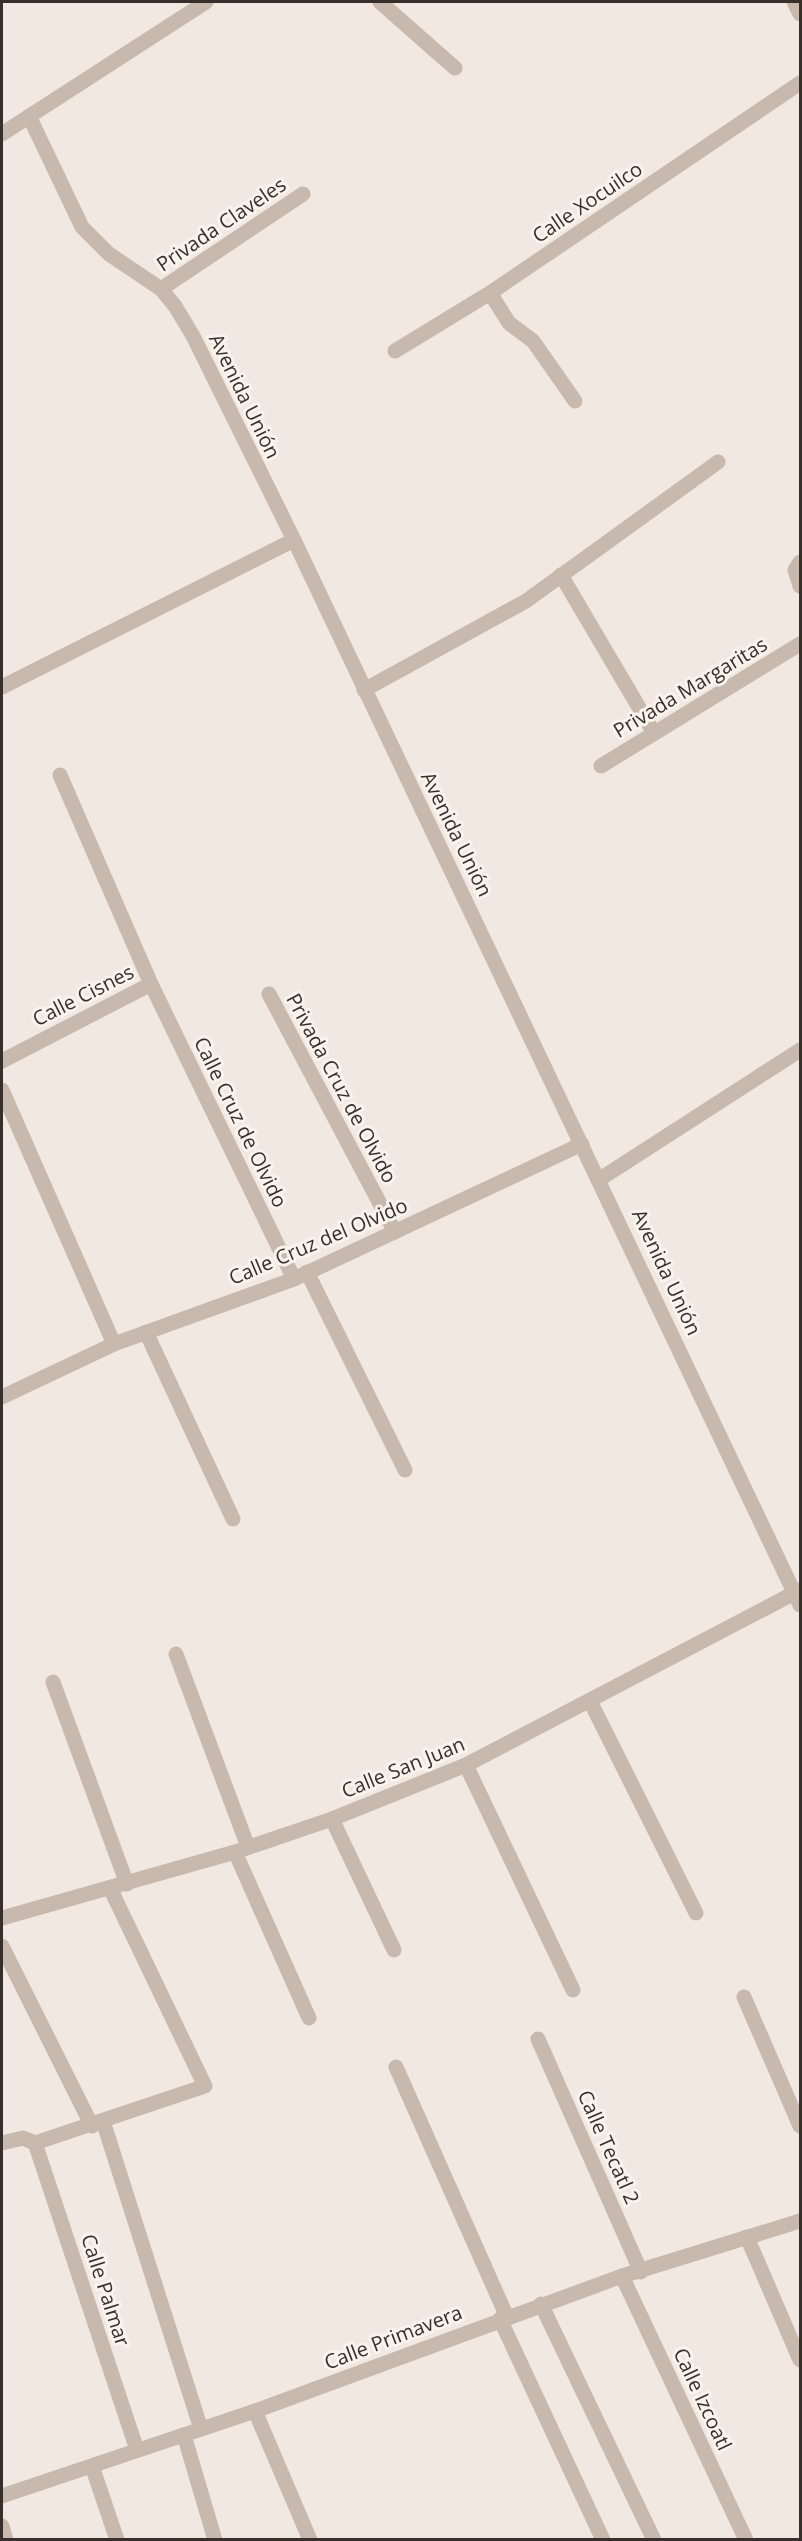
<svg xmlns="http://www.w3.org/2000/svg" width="802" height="2541" font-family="'Open Sans',sans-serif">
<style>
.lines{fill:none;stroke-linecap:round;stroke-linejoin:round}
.minor{stroke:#c8b9ae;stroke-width:15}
.labels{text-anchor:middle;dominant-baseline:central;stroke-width:6;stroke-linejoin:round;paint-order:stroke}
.street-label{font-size:20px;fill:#372f2b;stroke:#f8f3ed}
</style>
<rect width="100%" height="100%" fill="#f1e9e1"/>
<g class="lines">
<g class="minor">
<polyline points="380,2 455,68"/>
<polyline points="794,2 800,14"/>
<polyline points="29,116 82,227 109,254 161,289 175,306 193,336 294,540 800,1605"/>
<polyline points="2,134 206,2"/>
<polyline points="161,289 303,194"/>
<polyline points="490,293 509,323 533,341 575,401"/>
<polyline points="395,351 490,293 800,83"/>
<polyline points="800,562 795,570 800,586"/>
<polyline points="561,575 654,733"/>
<polyline points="2,687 294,540"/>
<polyline points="364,690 526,601 718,462"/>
<polyline points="601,766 800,644"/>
<polyline points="60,775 151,984 294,1279"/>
<polyline points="269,994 395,1232"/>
<polyline points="2,1061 151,984"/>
<polyline points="2,1090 114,1344"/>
<polyline points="600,1179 800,1050"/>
<polyline points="307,1272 405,1470"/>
<polyline points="146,1332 233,1519"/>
<polyline points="2,1397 114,1344 294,1279 582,1144"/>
<polyline points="176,1654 248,1847"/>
<polyline points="53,1682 127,1884"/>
<polyline points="590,1701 696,1913"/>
<polyline points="466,1765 573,1990"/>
<polyline points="332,1819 394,1950"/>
<polyline points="235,1852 309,2018"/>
<polyline points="2,1918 235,1852 332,1819 466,1765 800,1590"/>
<polyline points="2,1946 92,2126"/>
<polyline points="744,1997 800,2126"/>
<polyline points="538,2039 641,2272"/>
<polyline points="396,2067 507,2317"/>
<polyline points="103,2121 201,2429"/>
<polyline points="2,2143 23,2138 35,2143 205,2086 110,1888"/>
<polyline points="35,2143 137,2450"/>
<polyline points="747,2237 800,2360"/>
<polyline points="622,2276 746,2540"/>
<polyline points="541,2304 654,2540"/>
<polyline points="500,2319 603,2540"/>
<polyline points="255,2411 310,2540"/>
<polyline points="184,2435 215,2540"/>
<polyline points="92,2466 117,2540"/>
<polyline points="2,2496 255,2411 622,2276 800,2221"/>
<polyline points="2,2526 6,2540"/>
</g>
</g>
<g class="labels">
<g class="street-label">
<text transform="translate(587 202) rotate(-34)">Calle Xocuilco</text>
<text transform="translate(221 224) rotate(-34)">Privada Claveles</text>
<text transform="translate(245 396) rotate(64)">Avenida Unión</text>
<text transform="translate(690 687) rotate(-31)">Privada Margaritas</text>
<text transform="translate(457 834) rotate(64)">Avenida Unión</text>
<text transform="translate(83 995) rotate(-27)">Calle Cisnes</text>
<text transform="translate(342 1088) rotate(62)">Privada Cruz de Olvido</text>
<text transform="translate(241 1122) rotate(64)">Calle Cruz de Olvido</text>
<text transform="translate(318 1241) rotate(-23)">Calle Cruz del Olvido</text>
<text transform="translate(667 1272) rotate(65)">Avenida Unión</text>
<text transform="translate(403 1767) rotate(-22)">Calle San Juan</text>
<text transform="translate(609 2147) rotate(66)">Calle Tecatl 2</text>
<text transform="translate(106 2290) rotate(72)">Calle Palmar</text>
<text transform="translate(393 2337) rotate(-21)">Calle Primavera</text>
<text transform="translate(703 2399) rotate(65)">Calle Izcoatl</text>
</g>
</g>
<rect width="802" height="2541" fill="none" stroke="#372f2b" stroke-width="6"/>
</svg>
